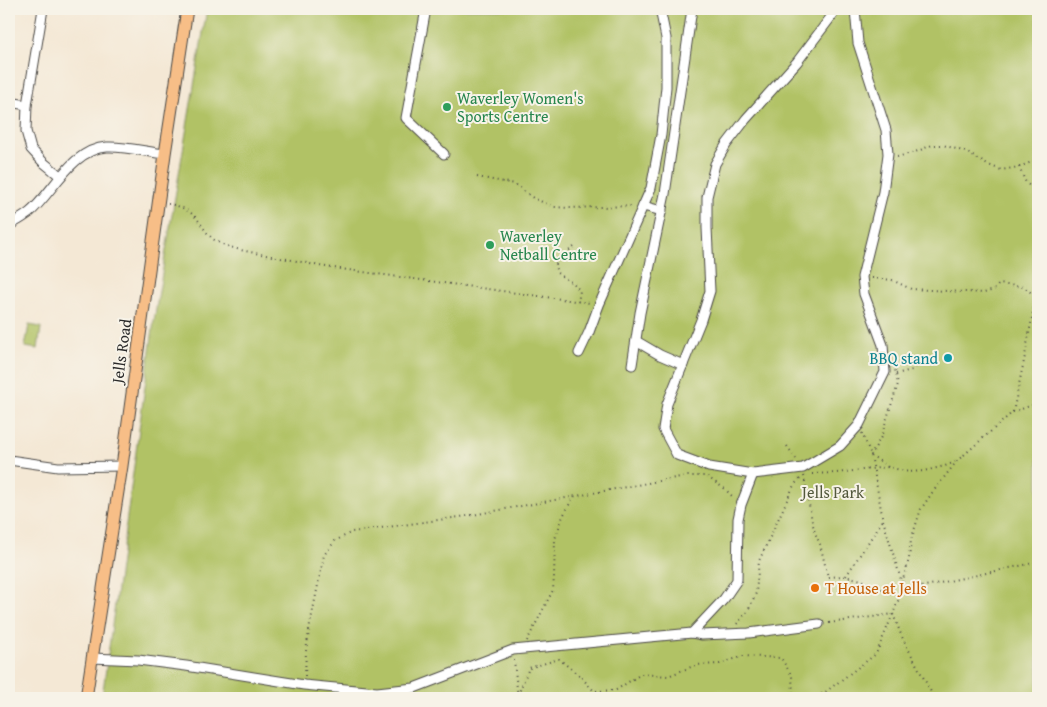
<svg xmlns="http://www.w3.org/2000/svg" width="1047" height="707" font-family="'Gentium Book Plus',serif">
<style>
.park{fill:#b1c265;stroke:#6e7648}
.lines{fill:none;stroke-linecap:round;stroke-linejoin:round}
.minor-casing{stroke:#494744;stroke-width:11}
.major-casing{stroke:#494744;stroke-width:13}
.path{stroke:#494744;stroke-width:2;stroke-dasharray:1 4;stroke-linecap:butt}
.minor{stroke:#fff;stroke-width:9}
.major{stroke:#f7be87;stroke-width:11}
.leisure-dot{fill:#2e9e5b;stroke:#f7f3e8;stroke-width:2}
.culture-dot{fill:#0f9aa8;stroke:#f7f3e8;stroke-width:2}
.food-dot{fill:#e8710a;stroke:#f7f3e8;stroke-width:2}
.labels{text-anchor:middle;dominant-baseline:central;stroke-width:4;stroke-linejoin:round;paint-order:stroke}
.leisure-label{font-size:16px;fill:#27864d;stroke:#f7f3e8;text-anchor:start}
.street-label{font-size:16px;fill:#2b2b2b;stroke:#f7f3e8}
.culture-label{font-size:16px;fill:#0d838f;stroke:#f7f3e8;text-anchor:end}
.park-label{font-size:16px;fill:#53583c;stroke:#f7f3e8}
.food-label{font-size:16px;fill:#c56008;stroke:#f7f3e8;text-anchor:start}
</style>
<rect width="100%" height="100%" fill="#f7f3e8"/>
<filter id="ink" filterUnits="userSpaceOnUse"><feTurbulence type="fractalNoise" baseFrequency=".02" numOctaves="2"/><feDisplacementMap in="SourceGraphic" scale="10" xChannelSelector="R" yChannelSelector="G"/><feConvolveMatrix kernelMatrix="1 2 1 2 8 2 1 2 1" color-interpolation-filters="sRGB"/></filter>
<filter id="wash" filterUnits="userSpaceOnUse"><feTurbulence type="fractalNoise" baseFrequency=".0096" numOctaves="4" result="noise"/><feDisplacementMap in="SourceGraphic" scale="20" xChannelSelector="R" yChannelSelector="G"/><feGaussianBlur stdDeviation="1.12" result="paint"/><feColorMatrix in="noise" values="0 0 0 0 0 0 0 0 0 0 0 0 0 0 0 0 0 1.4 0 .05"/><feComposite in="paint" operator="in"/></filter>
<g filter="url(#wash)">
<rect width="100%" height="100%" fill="#f4e8d5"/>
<g class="park">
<polygon points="207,9 1038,9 1038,698 102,698 154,321"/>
<polygon points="29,325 41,327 38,349 25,347"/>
</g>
</g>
<g filter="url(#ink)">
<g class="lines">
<defs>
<g id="minor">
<polyline points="43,9 27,105 26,131 31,149 43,162 60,176"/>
<polyline points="426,9 406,118 444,154"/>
<polyline points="837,9 797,62 746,119 726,145 715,164 707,197 707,228 710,291 701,320 667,404 663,429 677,455 709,467 753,474 803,468 840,446 859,425 885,372 883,345 864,294 862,277 883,192 888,154 886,130 858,43 855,9"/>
<polyline points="9,102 27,105"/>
<polyline points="643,206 662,211"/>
<path d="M 9,225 C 16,222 22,218 29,213 C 53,193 71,149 107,147 C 125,146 147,152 165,154"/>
<polyline points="636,341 660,355 683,365"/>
<polyline points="579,353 589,332 599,305 651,188 661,135 666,87 666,38 660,9"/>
<polyline points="632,365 640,313 665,194 692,9"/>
<polyline points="9,460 58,467 122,466"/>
<polyline points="692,633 702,635 749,633 819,624"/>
<polyline points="92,658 138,660 186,666 304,685 377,692 414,688 513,650 692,633 724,599 737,580 738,519 741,505 753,474"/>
</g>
<polyline id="major" points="86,698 122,466 165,154 187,9"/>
</defs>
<use href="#minor" class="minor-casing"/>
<use href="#major" class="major-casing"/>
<g class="path">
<polyline points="897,157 918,151 932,145 943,145 966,152 986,164 1001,170 1019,167 1034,161 1038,161"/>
<polyline points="1019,167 1026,183 1030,186"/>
<polyline points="477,177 515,184 533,198 554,207 570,208 632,206"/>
<path d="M 168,204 C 179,205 191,211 198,220 C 204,228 209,238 218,242 C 239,252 259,253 281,258 C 294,260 306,263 319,266 L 590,303"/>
<polyline points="574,247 559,258 555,266 557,273 574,284 580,291 578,302"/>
<polyline points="872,278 892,280 911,289 984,293 994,290 999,284 1024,287 1033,294 1038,294"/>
<polyline points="896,374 912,370 921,364"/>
<polyline points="1013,412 1024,361 1038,285"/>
<polyline points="862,433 871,455 883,520 902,583"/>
<polyline points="787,446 796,459"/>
<polyline points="888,467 871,455 881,437 898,384 894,365"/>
<polyline points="812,474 836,473 888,467 909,472 924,471 945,466 955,462"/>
<polyline points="804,476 812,521 815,533 820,544 828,577 845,576 862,580 900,597"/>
<polyline points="846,576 883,520"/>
<polyline points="902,591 1038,562"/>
<polyline points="893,614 902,637 931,692 936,698"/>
<polyline points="829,623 893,614"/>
<polyline points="737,624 749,609 756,593 759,561 794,485 801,478"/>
<polyline points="527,641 553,590 554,577 555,539 563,516 574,496"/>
<polyline points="514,660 518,698"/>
<polyline points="305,676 306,651 310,625 324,555 335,541 352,532 467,516 686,476 706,476 725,489 734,498"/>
<polyline points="518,695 529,668 559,659 581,677 594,691 616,690 641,674 668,676 696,665 720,664 743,656 781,658 792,676 793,695 798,698"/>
<polyline points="812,698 824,693 876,654 893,614 902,591 902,583 909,559 911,540 921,509 932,493 957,461 1013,412 1038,403"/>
</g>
<use href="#minor" class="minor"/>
<use href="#major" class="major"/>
</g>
</g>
<g class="leisure-dot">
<circle cx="447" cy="107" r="5"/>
<circle cx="490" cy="245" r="5"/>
</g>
<circle class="culture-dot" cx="948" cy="358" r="5"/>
<circle class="food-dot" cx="815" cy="588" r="5"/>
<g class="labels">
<g class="leisure-label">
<text x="457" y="98">Waverley Women's<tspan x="457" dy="18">Sports Centre</tspan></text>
<text x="500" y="236">Waverley<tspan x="500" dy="18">Netball Centre</tspan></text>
</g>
<g class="street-label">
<text transform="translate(121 351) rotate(-82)">Jells Road</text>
</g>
<g class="culture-label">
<text x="938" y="358">BBQ stand</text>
</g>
<g class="park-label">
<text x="833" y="492">Jells Park</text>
</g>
<g class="food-label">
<text x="825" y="588">T House at Jells</text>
</g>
</g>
<rect width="1047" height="707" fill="none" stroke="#f7f3e8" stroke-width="30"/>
</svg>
